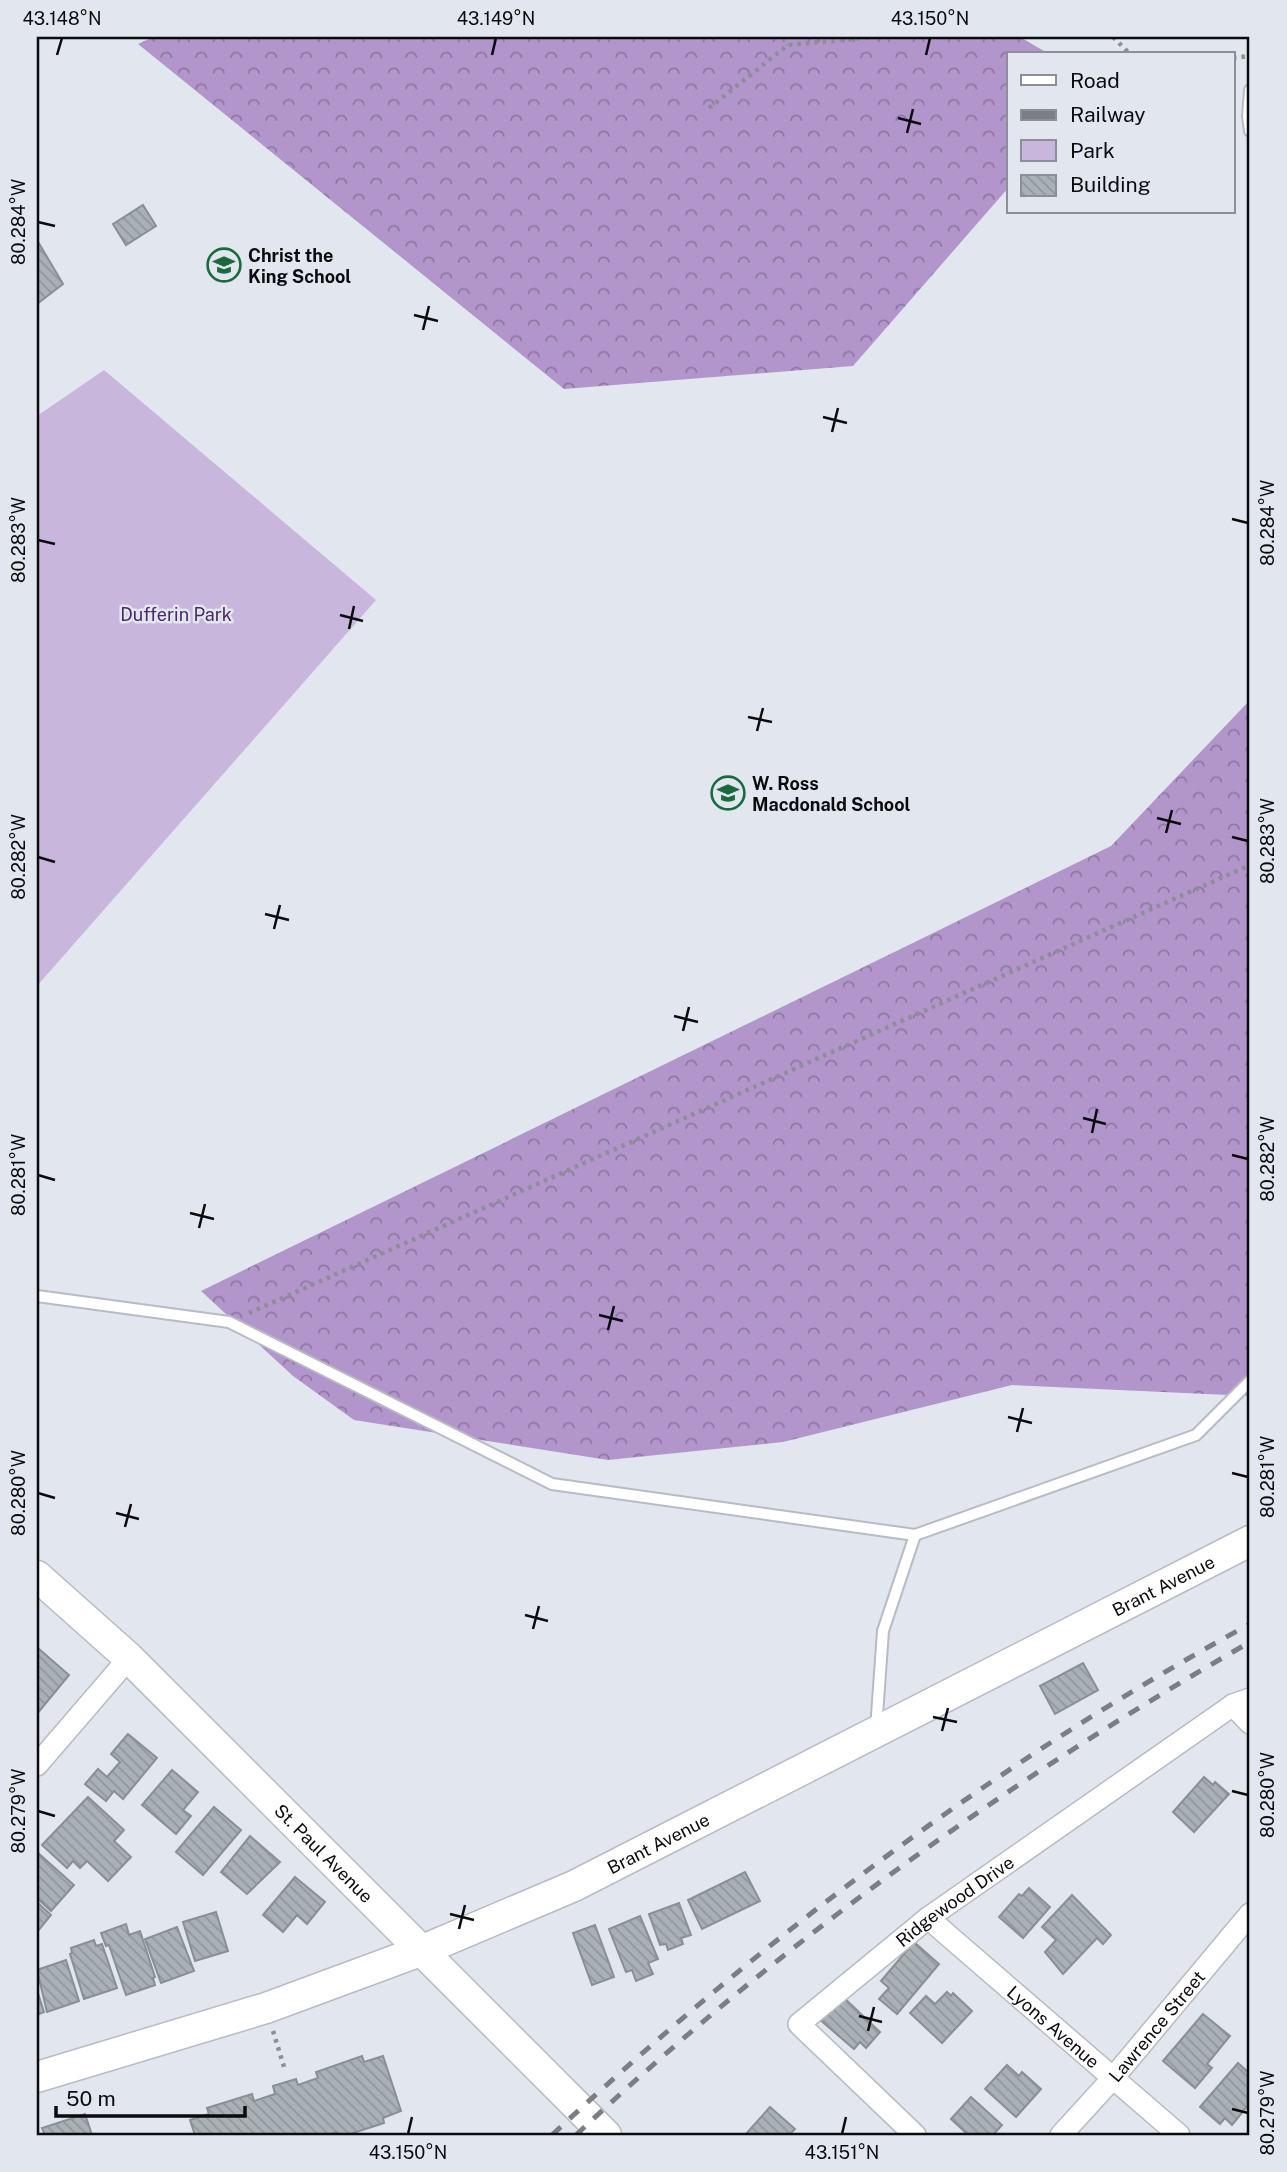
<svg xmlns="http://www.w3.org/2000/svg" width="1287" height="2172" font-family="'Public Sans',sans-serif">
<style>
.forest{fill:url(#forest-crowns)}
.park{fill:#c9b6dc}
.building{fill:url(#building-back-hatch);stroke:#888f95;stroke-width:2}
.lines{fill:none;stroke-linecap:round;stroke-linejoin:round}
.service-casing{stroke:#b7bbc3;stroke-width:14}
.minor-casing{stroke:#b7bbc3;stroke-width:24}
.secondary-casing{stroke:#b7bbc3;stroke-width:33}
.path{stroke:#8c8f95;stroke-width:4.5;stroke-dasharray:3.5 5;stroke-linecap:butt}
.service{stroke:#fff;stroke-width:10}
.minor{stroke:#fff;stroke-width:21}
.secondary{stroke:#fff;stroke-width:30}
.rail{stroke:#7b7e84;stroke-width:5;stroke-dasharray:12 12;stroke-linecap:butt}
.ticks{fill:none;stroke:#0a0b0e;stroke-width:2.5}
.labels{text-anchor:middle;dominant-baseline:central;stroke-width:5;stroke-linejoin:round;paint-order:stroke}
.poi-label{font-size:18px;font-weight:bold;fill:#0a0b0e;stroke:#e2e7ef;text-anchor:start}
.park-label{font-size:18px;fill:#4c2668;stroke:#e2e7ef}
.street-label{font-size:18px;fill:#0a0b0e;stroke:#e2e7ef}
.neatline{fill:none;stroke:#0a0b0e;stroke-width:2.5}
.ticks-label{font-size:18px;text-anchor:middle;fill:#0a0b0e}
</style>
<defs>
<pattern id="forest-crowns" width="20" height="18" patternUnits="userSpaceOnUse" patternTransform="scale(1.75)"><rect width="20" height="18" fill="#b195cb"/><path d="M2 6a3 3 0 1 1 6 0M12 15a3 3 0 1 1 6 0" fill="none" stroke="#8e78a3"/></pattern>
<pattern id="building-back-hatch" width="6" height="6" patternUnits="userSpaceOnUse" patternTransform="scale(1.75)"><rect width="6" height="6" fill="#a9b1b7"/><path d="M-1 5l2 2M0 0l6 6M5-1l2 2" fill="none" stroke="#90979c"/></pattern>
</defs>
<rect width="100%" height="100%" fill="#e2e7ef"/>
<g class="forest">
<polygon points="153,37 1020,37 1049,54 1009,54 1009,187 853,366 564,389 138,44"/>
<polygon points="1250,700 1250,1396 1012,1385 783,1442 608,1460 354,1420 293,1376 201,1291 1111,846"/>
</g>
<polygon class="park" points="104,370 376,600 37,986 37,416"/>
<g class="building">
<polygon points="143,205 156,226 126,245 113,224"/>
<polygon points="37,240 63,284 37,304"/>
<polygon points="39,1649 69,1675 37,1714 37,1651"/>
<polygon points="1083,1663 1098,1690 1055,1714 1040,1686"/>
<polygon points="128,1734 157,1758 123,1799 114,1791 106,1801 85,1784 98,1769 107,1777 120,1762 111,1754"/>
<polygon points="172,1770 198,1792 183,1810 191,1816 176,1834 142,1805"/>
<polygon points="1204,1777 1213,1785 1215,1782 1229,1794 1194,1832 1173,1812"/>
<polygon points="88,1797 124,1830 114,1841 131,1857 108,1881 87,1861 80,1868 73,1861 67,1868 42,1845"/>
<polygon points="214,1807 241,1830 203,1875 176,1852"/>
<polygon points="250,1836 280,1862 247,1894 221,1872"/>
<polygon points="37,1852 74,1885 51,1911 37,1898"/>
<polygon points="745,1872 760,1901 702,1929 688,1900"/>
<polygon points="295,1877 325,1902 307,1924 297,1915 283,1932 263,1915"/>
<polygon points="1029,1888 1050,1907 1023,1938 999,1917 1019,1894 1022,1896"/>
<polygon points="1072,1895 1111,1935 1103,1944 1097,1938 1063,1974 1045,1952 1056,1940 1042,1927"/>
<polygon points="37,1902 51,1915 37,1932"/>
<polygon points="679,1903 691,1935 681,1938 683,1944 668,1950 666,1944 660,1945 649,1914"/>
<polygon points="216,1912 228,1951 195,1961 183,1922"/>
<polygon points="640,1916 658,1959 648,1963 653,1974 636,1981 632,1970 626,1972 609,1929"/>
<polygon points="126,1924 129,1935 140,1931 155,1977 153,1978 155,1985 126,1995 109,1945 106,1946 101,1933"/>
<polygon points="595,1925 614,1977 592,1985 573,1933"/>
<polygon points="177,1927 194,1971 161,1983 145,1939"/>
<polygon points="94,1940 96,1946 102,1944 117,1988 84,1999 70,1954 72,1953 71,1948"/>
<polygon points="914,1942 939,1964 897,2014 879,1999 889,1988 881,1981"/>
<polygon points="66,1960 79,2001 47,2012 37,1970"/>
<polygon points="37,1990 44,2012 37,2015"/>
<polygon points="947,1992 951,1996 953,1993 972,2011 942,2043 910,2013 926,1996 935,2004"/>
<polygon points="840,1994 880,2032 866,2048 860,2042 854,2049 819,2019"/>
<polygon points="1203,2014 1230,2036 1207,2064 1212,2068 1195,2088 1163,2061"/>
<polygon points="362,2056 364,2062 383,2056 401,2111 383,2118 384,2123 347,2135 338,2135 337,2132 327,2135 195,2135 190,2120 209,2114 207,2108 252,2094 254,2101 275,2094 273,2086 296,2079 298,2085 318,2078 316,2072"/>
<polygon points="1238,2063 1250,2074 1250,2103 1232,2125 1225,2118 1220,2124 1200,2107"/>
<polygon points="1007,2065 1019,2076 1022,2072 1041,2089 1016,2117 985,2089"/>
<polygon points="971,2097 1002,2125 993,2135 964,2135 966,2133 951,2119"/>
<polygon points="770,2107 795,2129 789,2135 745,2135"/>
<polygon points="85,2114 92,2135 45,2135 42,2128"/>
</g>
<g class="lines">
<defs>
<g id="service">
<polyline points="1250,90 1248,116 1250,131"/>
<polyline points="37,1296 229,1322 552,1484 915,1535 1196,1435 1250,1381"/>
<polyline points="876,1729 883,1631 915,1535"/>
</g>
<g id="minor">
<polyline points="1233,1705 1250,1723"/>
<polyline points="37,1765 129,1658"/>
<path id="s1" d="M 928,1918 L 1179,2135"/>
<path id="s2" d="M 915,2135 L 799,2024 L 928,1918 L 1233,1705 L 1250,1699"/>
<path id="s3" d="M 1061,2135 L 1113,2078 L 1250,1914"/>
</g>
<g id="secondary">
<path id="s4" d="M 37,1576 L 129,1658 L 606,2135"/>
<path id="s5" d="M 37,2077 L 266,2008 L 423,1950 L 574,1886 L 1250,1541"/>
</g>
</defs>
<use href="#service" class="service-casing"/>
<use href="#minor" class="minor-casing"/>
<use href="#secondary" class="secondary-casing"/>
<g class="path">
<polyline points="783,37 788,45"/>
<polyline points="1113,37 1130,54"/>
<polyline points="1233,58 1250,56"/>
<polyline points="709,108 788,45 875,37"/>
<polyline points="249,1313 1250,865"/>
<polyline points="273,2031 285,2070"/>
</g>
<use href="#service" class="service"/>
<use href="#minor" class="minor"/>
<use href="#secondary" class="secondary"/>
<g class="rail">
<path d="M 552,2135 C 763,1938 996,1762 1250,1624"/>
<path d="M 576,2135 C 780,1943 1007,1781 1250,1642"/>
</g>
</g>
<path class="ticks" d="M 57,55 L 62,38M 492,55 L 496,38M 926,55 L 930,38M 898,118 L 921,124M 907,133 L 913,109M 38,222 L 55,226M 414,315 L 438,321M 423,330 L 429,306M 823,417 L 847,423M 832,432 L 838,408M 1232,519 L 1248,523M 38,540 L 55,544M 340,615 L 363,621M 349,629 L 354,606M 748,717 L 772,722M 757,731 L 763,708M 1157,818 L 1181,824M 1166,833 L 1172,810M 1232,837 L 1248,841M 38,857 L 55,862M 265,914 L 289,920M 274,929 L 280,905M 674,1016 L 698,1022M 683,1031 L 689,1007M 1083,1118 L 1106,1124M 1092,1133 L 1097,1109M 1232,1155 L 1248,1159M 38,1175 L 55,1180M 190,1213 L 214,1219M 199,1228 L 205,1204M 599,1315 L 623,1321M 608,1330 L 614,1306M 1008,1417 L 1032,1423M 1017,1432 L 1023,1408M 1232,1473 L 1248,1477M 38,1493 L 55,1498M 116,1513 L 139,1519M 125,1527 L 131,1504M 525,1615 L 548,1621M 533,1629 L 539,1606M 933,1717 L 957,1722M 942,1731 L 948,1708M 1232,1791 L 1248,1795M 38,1811 L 55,1816M 450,1914 L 474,1920M 459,1929 L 465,1905M 859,2016 L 882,2022M 868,2031 L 874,2007M 1232,2109 L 1248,2113M 408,2134 L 412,2117M 842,2134 L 846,2117"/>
<defs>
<symbol id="school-ring" viewBox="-11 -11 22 22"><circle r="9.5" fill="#e2e7ef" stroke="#196b3b" stroke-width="1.5"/><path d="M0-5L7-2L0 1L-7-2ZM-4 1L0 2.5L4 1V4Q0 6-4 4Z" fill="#196b3b"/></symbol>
</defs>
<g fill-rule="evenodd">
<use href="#school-ring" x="205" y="246" width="38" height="38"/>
<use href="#school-ring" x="709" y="774" width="38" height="38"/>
</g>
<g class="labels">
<g class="poi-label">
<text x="248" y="255">Christ the<tspan x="248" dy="21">King School</tspan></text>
<text x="752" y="783">W. Ross<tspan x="752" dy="21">Macdonald School</tspan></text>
</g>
<g class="park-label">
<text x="176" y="614">Dufferin Park</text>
</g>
<g class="street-label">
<text stroke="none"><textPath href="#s5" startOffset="1232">Brant Avenue</textPath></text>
<text stroke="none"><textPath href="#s5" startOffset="665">Brant Avenue</textPath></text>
<text stroke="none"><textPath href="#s4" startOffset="399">St. Paul Avenue</textPath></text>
<text stroke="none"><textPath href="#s2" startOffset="359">Ridgewood Drive</textPath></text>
<text stroke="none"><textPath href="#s3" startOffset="145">Lawrence Street</textPath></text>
<text stroke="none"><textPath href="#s1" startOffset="166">Lyons Avenue</textPath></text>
</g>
</g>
<rect width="1287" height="2172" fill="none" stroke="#e2e7ef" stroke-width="77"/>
<rect x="1007" y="52" width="228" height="161" fill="#e2e7ef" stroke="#8c8f95" stroke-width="2"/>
<rect x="1021" y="75" width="35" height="10" fill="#ffffff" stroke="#8c8f95" stroke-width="2"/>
<text x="1070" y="88" font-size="21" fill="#0a0b0e">Road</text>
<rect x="1021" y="110" width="35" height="10" fill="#7b7e84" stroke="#8c8f95" stroke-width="2"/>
<text x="1070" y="122" font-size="21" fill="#0a0b0e">Railway</text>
<rect x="1021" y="140" width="35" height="21" fill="#c9b6dc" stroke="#8c8f95" stroke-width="2"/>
<text x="1070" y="158" font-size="21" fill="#0a0b0e">Park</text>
<rect x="1021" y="175" width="35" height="21" fill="url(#building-back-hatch)" stroke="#8c8f95" stroke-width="2"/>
<text x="1070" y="192" font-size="21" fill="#0a0b0e">Building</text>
<path d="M56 2106v10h189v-10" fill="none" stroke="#0a0b0e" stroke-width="3.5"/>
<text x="66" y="2106" font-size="21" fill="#0a0b0e" stroke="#e2e7ef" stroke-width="5" paint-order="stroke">50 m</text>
<rect x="38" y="38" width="1210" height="2096" class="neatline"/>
<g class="ticks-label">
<text x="62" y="25">43.148°N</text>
<text x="496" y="25">43.149°N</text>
<text x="930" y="25">43.150°N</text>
<text transform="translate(19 222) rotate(-90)" y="6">80.284°W</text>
<text transform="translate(1268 523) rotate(-90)" y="6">80.284°W</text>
<text transform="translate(19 540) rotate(-90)" y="6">80.283°W</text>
<text transform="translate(1268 841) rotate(-90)" y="6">80.283°W</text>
<text transform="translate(19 857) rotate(-90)" y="6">80.282°W</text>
<text transform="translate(1268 1159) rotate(-90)" y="6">80.282°W</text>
<text transform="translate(19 1175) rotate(-90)" y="6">80.281°W</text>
<text transform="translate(1268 1477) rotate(-90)" y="6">80.281°W</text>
<text transform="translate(19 1493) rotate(-90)" y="6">80.280°W</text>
<text transform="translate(1268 1795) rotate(-90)" y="6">80.280°W</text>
<text transform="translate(19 1811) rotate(-90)" y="6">80.279°W</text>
<text transform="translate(1268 2113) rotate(-90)" y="6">80.279°W</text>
<text x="408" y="2159">43.150°N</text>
<text x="842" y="2159">43.151°N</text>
</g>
</svg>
